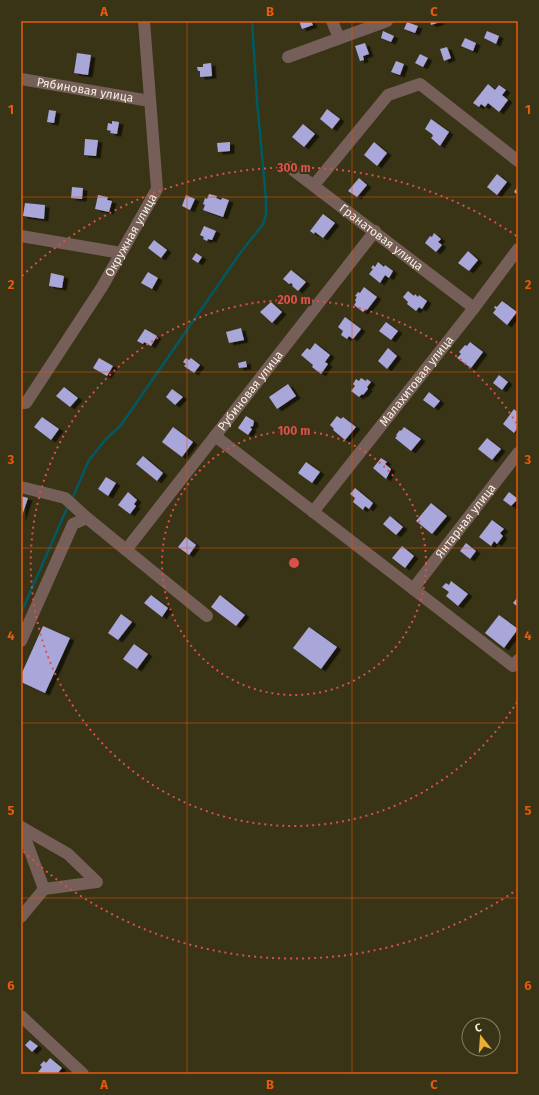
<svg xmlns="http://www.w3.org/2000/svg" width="539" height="1095" font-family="'Fira Sans',sans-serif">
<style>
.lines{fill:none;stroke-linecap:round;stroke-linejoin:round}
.stream{stroke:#005963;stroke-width:2.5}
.building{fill:#a9a6d9;filter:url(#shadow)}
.minor{stroke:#765e59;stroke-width:12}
.grid{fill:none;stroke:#e8590c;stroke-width:1;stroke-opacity:0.55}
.ring{fill:none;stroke:#dc504c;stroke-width:2;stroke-dasharray:2 4}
.labels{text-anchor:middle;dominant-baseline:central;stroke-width:4;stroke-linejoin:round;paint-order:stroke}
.street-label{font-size:12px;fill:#f3f0de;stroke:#393415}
.centre{fill:#dc504c;stroke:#393415;stroke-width:2}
.ring-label{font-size:12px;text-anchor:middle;font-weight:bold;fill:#dc504c;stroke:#393415;stroke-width:4;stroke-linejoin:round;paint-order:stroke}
.neatline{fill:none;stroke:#e8590c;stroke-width:1.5}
.grid-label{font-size:13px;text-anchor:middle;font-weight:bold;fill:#e8590c}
</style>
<defs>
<filter id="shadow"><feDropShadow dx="4.5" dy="2.5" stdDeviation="0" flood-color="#0009"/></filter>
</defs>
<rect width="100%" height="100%" fill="#393415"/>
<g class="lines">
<g class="stream">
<polyline points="72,499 89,460 106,439 121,425 241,252 263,224 266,215 266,199 257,100 252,21"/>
<polyline points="21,613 68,506"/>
</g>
</g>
<g class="building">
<polygon points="299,21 311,21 313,25 302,29"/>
<polygon points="430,21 439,21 440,22 431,25"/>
<polygon points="407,22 418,26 415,33 404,29"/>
<polygon points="383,31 394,36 391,42 381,38"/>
<polygon points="487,31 499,36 496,44 484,38"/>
<polygon points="465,38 476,43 473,51 461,46"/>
<polygon points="365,43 369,54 363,56 364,60 360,61 355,46"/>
<polygon points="447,47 451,58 444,61 440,49"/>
<polygon points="77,53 91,55 88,75 74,73"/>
<polygon points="420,54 428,58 423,67 415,63"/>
<polygon points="396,61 404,64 400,75 391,72"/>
<polygon points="211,63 212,76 200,77 200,71 198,71 197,67 203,67 203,64"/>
<polygon points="488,84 495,90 499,85 506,90 502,95 508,100 499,112 488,103 485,107 481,104 479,107 473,103"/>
<polygon points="327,109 340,119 332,129 320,119"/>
<polygon points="49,110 56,111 54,123 47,122"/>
<polygon points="431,119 449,132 440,146 431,138 433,136 432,134 425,129"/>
<polygon points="112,121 119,122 117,134 110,133 111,131 107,130 108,123 112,124"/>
<polygon points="303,124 315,134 304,147 292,137"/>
<polygon points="85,139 98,140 96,156 84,155"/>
<polygon points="230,142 230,151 218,152 217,143"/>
<polygon points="374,142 387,153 377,166 364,155"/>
<polygon points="497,174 507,182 497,195 487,187"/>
<polygon points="359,178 367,185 357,197 348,191"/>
<polygon points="518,186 518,195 514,192"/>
<polygon points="72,187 83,188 82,199 71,198"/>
<polygon points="209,194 217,196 216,198 221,200 222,198 229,200 223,217 203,210 205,205 203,204 205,198 207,199"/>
<polygon points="98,195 108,197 107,200 112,201 109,212 95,209"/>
<polygon points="186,195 195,199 190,210 182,206"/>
<polygon points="25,203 45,205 44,219 23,216"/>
<polygon points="323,214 335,223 323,238 315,232 314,234 310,231"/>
<polygon points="204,226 216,231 212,240 208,239 207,241 203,239 204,237 200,235"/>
<polygon points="434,233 441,239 438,242 442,245 436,252 425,243 430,236 432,237"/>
<polygon points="154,240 167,250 161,258 148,248"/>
<polygon points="468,251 478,260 469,271 458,263"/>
<polygon points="196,253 202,257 198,263 192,259"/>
<polygon points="378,262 384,267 385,265 393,271 389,278 385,275 380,283 369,274 373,269 371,268 373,265 375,267"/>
<polygon points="291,270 306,282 298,291 292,286 293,285 291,283 289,284 283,279"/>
<polygon points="148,272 158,278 152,289 141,283"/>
<polygon points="51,273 64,276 62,288 49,286"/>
<polygon points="364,287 377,297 367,310 366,309 363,312 354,305 356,302 355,300 357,297 355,296 358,292 360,293"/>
<polygon points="408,291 414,296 415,294 418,297 419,295 427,301 422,309 419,307 416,311 407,304 408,302 403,297"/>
<polygon points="502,301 517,312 507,325 493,313 496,309 494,308 495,306 497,307"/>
<polygon points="271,302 282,312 272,323 260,312"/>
<polygon points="345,317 361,329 353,339 349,336 347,339 341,335 343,331 338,327"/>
<polygon points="386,322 398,331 391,340 379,331"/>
<polygon points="241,328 244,340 229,343 226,332"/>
<polygon points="145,329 157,336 151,346 144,342 143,344 137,341"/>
<polygon points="470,342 483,352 471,368 457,358 461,354 459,352 465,345 467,346"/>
<polygon points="315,343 330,355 325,362 328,364 321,374 312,367 313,365 301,355 307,348 310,350"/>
<polygon points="388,348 397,356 387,369 378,361"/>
<polygon points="99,358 113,366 107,376 93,368"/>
<polygon points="186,358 189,360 191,358 200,365 194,373 184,366 186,364 183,362"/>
<polygon points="246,361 247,367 239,368 238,363"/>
<polygon points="499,375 508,382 502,390 493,383"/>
<polygon points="361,378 366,381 367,379 371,382 367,387 368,389 363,395 362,394 359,397 351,391 355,386 353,384 356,379 359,381"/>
<polygon points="288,384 296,396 277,409 269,397"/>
<polygon points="64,387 78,398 70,407 56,396"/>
<polygon points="172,389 183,397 175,405 166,397"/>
<polygon points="429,392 440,401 434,408 423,400"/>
<polygon points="514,409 518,413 518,427 514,433 503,424"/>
<polygon points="246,416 254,421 253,426 250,427 252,429 248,435 238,428"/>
<polygon points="337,416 341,419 343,417 356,427 345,440 333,430 334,429 330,425"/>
<polygon points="42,417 59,429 51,440 34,427"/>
<polygon points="173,427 193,442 182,457 162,442"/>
<polygon points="404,427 421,439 411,451 395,438 397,436 396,435 400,430 401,431"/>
<polygon points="487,438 501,449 492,460 478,449"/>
<polygon points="143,456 163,473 157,481 136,464"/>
<polygon points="381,458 387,462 385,464 391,469 386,479 373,468"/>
<polygon points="306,462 320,472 312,483 298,473"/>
<polygon points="106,477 116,483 108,496 98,489"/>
<polygon points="355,488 373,503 369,509 365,506 363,510 353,502 355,498 350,494"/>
<polygon points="128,492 137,500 134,504 136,506 130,514 118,505"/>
<polygon points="509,492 518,499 511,506 503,500"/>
<polygon points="21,496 28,498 21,519"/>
<polygon points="431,503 447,516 432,534 416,521"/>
<polygon points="390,516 403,527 396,535 383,524"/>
<polygon points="492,520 504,529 500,533 503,536 497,544 494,541 491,546 479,537"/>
<polygon points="186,537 196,545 189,555 178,547"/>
<polygon points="466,543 476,551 470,559 460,551"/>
<polygon points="402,546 414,556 405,568 392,558"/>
<polygon points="451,581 468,594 458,606 446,596 449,592 442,587 446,583 449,585"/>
<polygon points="151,595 168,608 162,617 144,603"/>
<polygon points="220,595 245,615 236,626 211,607"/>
<polygon points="518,597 518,607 513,603"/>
<polygon points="121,614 132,622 118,640 108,633"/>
<polygon points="499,615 518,629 504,648 485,633"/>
<polygon points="43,626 70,638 45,693 21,682 21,675"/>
<polygon points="309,627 337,647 321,669 293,648"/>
<polygon points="134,644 148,654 137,669 123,659"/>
<polygon points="30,1040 38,1046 32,1052 25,1045"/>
<polygon points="50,1058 62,1068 57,1074 41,1074 38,1072 42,1067 40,1065 44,1061 46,1063"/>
</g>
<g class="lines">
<g class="minor">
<polyline points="332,21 339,38"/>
<polyline points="288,57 387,21"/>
<path id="s1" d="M 21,79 L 150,101"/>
<path id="s2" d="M 289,167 L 474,308"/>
<polyline points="314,185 388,95 420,84 518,161"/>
<polyline points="21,236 121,253"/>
<path id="s3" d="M 21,403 L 26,403 L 102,287 L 157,189 L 144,21"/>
<polyline points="215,436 513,666 518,660"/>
<polyline points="21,487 65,498 87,518"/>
<path id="s4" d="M 313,512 L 474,308 L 518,249"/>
<path id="s5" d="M 126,550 L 375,231"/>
<path id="s6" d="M 413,589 L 518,453"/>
<polyline points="21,641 73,524 87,518 207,616"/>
<polyline points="21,827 68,854 97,882 44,889 21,917"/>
<polyline points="21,827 44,889"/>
<polyline points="21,1016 83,1074"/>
</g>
</g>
<path class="grid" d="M 187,21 L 187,1074M 352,21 L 352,1074M 21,197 L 518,197M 21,372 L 518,372M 21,548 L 518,548M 21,723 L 518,723M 21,898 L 518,898"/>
<g class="ring">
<circle cx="294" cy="563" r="132"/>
<path d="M517 702A263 263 0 1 1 517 424"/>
<path d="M518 889A395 395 0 0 1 22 850M22 276A395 395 0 0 1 518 237"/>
</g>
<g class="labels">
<g class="street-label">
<text stroke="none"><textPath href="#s1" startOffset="65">Рябиновая улица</textPath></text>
<text stroke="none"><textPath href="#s3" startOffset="203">Окружная улица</textPath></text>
<text stroke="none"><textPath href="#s2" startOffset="116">Гранатовая улица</textPath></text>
<text stroke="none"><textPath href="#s4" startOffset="167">Малахитовая улица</textPath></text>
<text stroke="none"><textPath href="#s5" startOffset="202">Рубиновая улица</textPath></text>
<text stroke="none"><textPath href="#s6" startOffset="86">Янтарная улица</textPath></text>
</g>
</g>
<circle cx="294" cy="563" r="6" class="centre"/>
<g class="ring-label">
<text x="294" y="172">300 m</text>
<text x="294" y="304">200 m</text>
<text x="294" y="435">100 m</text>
</g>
<rect width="539" height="1095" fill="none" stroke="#393415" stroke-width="44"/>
<g transform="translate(481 1037) rotate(343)"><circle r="19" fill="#393415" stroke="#837f65"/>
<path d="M0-3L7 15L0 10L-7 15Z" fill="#e8ac37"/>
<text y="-6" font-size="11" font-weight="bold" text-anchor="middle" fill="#f3f0de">С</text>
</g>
<rect x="22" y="22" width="495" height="1051" class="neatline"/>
<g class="grid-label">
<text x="104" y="16">A</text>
<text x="270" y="16">B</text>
<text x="434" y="16">C</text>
<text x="11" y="114">1</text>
<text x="528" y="114">1</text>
<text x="11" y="289">2</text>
<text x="528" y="289">2</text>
<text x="11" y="464">3</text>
<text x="528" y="464">3</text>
<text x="11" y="640">4</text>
<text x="528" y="640">4</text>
<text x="11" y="815">5</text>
<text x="528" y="815">5</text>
<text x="11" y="990">6</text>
<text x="528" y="990">6</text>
<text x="104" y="1089">A</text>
<text x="270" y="1089">B</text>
<text x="434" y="1089">C</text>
</g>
</svg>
